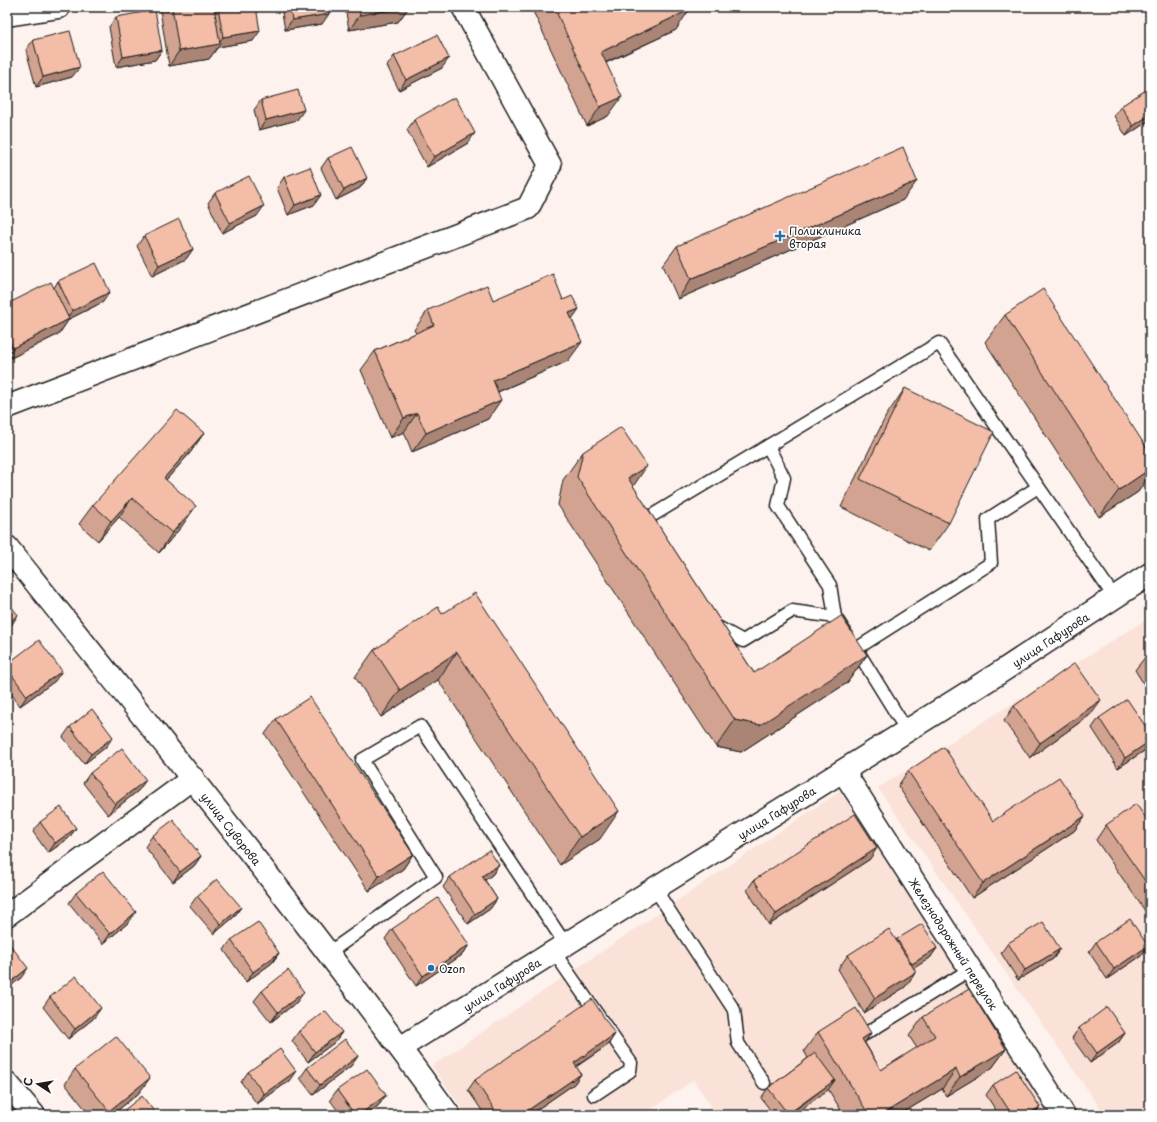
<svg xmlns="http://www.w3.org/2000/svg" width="1157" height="1122" font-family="'Playpen Sans',sans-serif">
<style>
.built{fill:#fae2d8}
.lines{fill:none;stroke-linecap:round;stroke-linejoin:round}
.service-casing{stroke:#1c1c1c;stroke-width:15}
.minor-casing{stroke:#1c1c1c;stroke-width:25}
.tertiary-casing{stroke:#1c1c1c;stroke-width:25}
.service{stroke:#fff;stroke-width:12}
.minor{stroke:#fff;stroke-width:22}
.tertiary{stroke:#fff;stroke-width:22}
.wall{fill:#d1a390;stroke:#1c1c1c}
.shaded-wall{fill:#aa8475;stroke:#1c1c1c}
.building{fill:#f3bda7;stroke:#1c1c1c}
.poi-dot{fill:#1f6fb2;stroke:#fff;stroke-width:1.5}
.labels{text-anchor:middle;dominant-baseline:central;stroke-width:3.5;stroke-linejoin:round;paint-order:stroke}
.poi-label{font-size:11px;fill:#1c1c1c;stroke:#fff;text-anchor:start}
.street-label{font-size:11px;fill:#1c1c1c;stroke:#fff}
</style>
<rect width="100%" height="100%" fill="#fdf2ed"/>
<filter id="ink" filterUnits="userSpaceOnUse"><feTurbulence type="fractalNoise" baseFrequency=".025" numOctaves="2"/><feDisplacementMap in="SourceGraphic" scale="8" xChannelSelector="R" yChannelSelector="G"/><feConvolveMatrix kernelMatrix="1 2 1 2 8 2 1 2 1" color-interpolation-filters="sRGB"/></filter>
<g filter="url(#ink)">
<g class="built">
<polygon points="1150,617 1150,1115 1105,1115 878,788"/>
<polygon points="840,791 1056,1115 709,1115 715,1111 693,1080 643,1115 467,1115 432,1066"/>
</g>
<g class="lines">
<defs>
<g id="service">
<polyline points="768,446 784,478 778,506 830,585 835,617"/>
<polyline points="638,524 939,343 1115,598"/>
<polyline points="714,625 743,641 792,611 835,617 845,632"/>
<polyline points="855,647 907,731"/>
<polyline points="856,649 991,563 988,519 1038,487"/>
<polyline points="655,889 734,1010 738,1043 764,1083"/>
<polyline points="554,952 631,1063 630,1071 594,1095"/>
<polyline points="327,954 436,877 362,760 420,726 566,945"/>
<polyline points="865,1034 971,969"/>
</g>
<g id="minor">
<polyline points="7,15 59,7"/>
<polyline points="7,407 528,208 550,165 463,7"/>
<path id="s1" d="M 843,771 L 1064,1115"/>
<polyline points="7,915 193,778"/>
<path id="s2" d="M 400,1048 L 996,675 L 1150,574"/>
<polyline points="7,1083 34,1115"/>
</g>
<g id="tertiary">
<path id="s3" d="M 7,547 C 157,734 308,921 449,1115"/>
</g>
</defs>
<use href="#service" class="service-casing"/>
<use href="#minor" class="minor-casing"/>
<use href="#tertiary" class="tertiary-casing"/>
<use href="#service" class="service"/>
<use href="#minor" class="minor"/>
<use href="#tertiary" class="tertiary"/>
</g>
<g class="wall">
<polygon points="162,7 256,7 253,41 218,47 209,59 169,66 160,10"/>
<polygon points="281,7 328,7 322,24 285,30"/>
<polygon points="345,7 409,7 398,22 349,30"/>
<polygon points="531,7 607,7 608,10 676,30 606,63 608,116 587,126"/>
<polygon points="860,7 874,7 863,13"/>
<polygon points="116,17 162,50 155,60 116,67 109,27"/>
<polygon points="33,40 72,77 36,87 26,50"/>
<polygon points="394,56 442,68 399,90 387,66"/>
<polygon points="1150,90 1150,120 1126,136 1114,116 1121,106"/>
<polygon points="261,100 297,120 259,130 254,110"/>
<polygon points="414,120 468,143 427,167 407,130"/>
<polygon points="328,158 367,178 360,188 336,200 321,168"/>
<polygon points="284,177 314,205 288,215 277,188"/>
<polygon points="215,193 257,216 222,233 208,203"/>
<polygon points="903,200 678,299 663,265 677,246"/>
<polygon points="144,236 193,249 186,259 152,276 137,246"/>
<polygon points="58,281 103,302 69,319 59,334 7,360 7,304 54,288"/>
<polygon points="493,300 572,319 568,361 498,392 488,419 412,452 404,432 390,438 361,370 375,351 416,333 414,330 428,310"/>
<polygon points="1005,315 1150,453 1150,474 1138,492 1099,517 985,342"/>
<polygon points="905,388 949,523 929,551 841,507 886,416"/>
<polygon points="204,433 190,453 166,480 182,526 159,553 119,517 98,541 79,524 93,505"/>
<polygon points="583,452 633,486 754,673 867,655 847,683 741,752 716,747 558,505 563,480"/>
<polygon points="442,614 600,839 560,865 438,680 381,717 355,677 374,650"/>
<polygon points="1150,653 1150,694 1135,670 1146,656"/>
<polygon points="7,664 55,681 20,706 7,688"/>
<polygon points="1014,706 1090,715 1030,758 1004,721"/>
<polygon points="1099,718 1147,749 1118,768 1092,728"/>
<polygon points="276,719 413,854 403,869 369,891 265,734"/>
<polygon points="70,727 106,747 84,764 63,737"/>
<polygon points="1150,751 1150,761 1147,756"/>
<polygon points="908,771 993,821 1085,816 1074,831 972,898 898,786"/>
<polygon points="90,773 139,790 108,815 83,783"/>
<polygon points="40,822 76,828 69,838 48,853 33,832"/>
<polygon points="1150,824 1150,918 1096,840 1106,825"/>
<polygon points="152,836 201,856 194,866 173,882 145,847"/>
<polygon points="870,859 769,925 747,890 754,880"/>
<polygon points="499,865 492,875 485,880 497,899 490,909 468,924 443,887 450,877"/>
<polygon points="76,893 129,922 103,944 69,903"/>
<polygon points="197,896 241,907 234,917 214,934 190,906"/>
<polygon points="392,929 469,945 462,955 416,986 385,939"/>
<polygon points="897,939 937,948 930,958 913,968 916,972 905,987 864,1013 838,969 848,955 896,940"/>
<polygon points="231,940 279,953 272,963 246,982 224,950"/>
<polygon points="1096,942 1148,946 1141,956 1107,979 1089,952"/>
<polygon points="1008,943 1060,949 1053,959 1018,980 1001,953"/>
<polygon points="262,991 297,1002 271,1022 254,1001"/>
<polygon points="50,997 94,1018 68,1039 43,1007"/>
<polygon points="923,1017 1006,1049 992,1068 946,1096 942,1089 899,1115 844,1115 828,1089 794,1115 774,1115 761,1098 768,1088 808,1058 804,1051 818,1032 871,1033 865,1043 881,1070 917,1048 909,1036"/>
<polygon points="1079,1028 1125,1033 1118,1043 1090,1063 1072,1038"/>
<polygon points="299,1031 342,1032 335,1042 308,1062 292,1041"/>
<polygon points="615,1034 608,1045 576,1067 581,1074 574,1084 529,1115 485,1115 468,1090 475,1080"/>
<polygon points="358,1056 351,1066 313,1095 300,1078 307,1068"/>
<polygon points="75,1069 139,1093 112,1115 90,1115 65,1084"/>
<polygon points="248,1072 289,1081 257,1104 241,1082"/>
<polygon points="993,1085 1040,1107 1034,1115 999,1115 986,1095"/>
<polygon points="337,1090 386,1095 379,1105 366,1115 341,1115 330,1100"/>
</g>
<g class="shaded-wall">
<polygon points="409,7 398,22 349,30 360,15"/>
<polygon points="868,7 874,7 863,13"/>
<polygon points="689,10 676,30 587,71 601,52"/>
<polygon points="329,14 322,24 285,30 292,20"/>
<polygon points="260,31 253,41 218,47 209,59 169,66 179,51 218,44 223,37"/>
<polygon points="162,50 155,60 116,67 123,57"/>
<polygon points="449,58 442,68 399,90 406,80"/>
<polygon points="80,67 72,77 36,87 43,77"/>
<polygon points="622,97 608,116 587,126 600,107"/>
<polygon points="304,110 297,120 259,130 266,120"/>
<polygon points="1150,115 1150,120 1126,136 1133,126"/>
<polygon points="475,133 468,143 427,167 434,157"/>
<polygon points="367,178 360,188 336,200 344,190"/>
<polygon points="917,181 903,200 678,299 691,279"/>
<polygon points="321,195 314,205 288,215 295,205"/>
<polygon points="264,206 257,216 222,233 230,223"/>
<polygon points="193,249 186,259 152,276 159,265"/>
<polygon points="110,292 103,302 65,321 72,311"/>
<polygon points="579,309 565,329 569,313"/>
<polygon points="69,319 59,334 7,360 7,356 13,348"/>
<polygon points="582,342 568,361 479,400 493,380"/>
<polygon points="501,400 488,419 412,452 426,433"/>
<polygon points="417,413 404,432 390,438 404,418"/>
<polygon points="204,433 190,453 151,497 164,478"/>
<polygon points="647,466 628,494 628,478"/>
<polygon points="1150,469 1150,474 1138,492 1099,517 1119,490"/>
<polygon points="132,498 119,517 98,541 111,521"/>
<polygon points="196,506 182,526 159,553 172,533"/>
<polygon points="18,615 11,626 7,628 7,624"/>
<polygon points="457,652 438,680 381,717 400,690"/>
<polygon points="867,655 847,683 741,752 716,747 735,720"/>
<polygon points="62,671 55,681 20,706 27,696"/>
<polygon points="1101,700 1090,715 1030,758 1040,743"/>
<polygon points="113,737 106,747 84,764 91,754"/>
<polygon points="1150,741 1150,744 1147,749 1118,768 1125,758"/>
<polygon points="146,780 139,790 108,815 115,804"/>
<polygon points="619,811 600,839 560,865 580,837"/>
<polygon points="1085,816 1074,831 972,898 983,883"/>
<polygon points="76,828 69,838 48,853 55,843"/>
<polygon points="877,848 870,859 769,925 776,914"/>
<polygon points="413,854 403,869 369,891 379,876"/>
<polygon points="201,856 194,866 173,882 180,872"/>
<polygon points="499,865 492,875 475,887 482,876"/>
<polygon points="497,899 490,909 468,924 475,914"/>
<polygon points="241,907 234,917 214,934 221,924"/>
<polygon points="136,912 129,922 103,944 110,934"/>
<polygon points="469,945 462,955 416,986 423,976"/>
<polygon points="1148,946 1141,956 1107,979 1114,969"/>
<polygon points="937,948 930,958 905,974 912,964"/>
<polygon points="1060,949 1053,959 1018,980 1025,970"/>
<polygon points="279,953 272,963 246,982 253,972"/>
<polygon points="28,968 21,978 7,989 7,985"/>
<polygon points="916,972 905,987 864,1013 875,998"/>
<polygon points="304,992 297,1002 271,1022 278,1012"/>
<polygon points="101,1008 94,1018 68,1039 75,1029"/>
<polygon points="342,1032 335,1042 308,1062 315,1052"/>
<polygon points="871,1033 858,1053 862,1039"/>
<polygon points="1125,1033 1118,1043 1090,1063 1097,1053"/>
<polygon points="615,1034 608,1045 566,1073 574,1063"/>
<polygon points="1006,1049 992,1068 946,1096 960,1077"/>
<polygon points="358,1056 351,1066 313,1095 320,1085"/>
<polygon points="956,1069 942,1089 899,1115 881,1115"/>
<polygon points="296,1071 289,1081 257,1104 264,1094"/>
<polygon points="581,1074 574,1084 529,1115 521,1115"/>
<polygon points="150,1078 139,1093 112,1115 106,1115 109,1111"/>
<polygon points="835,1080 828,1090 794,1115 788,1115"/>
<polygon points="386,1095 379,1105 366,1115 359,1115"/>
<polygon points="1040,1107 1034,1115 1027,1115"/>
</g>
<g class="building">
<polygon points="172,7 214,7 220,44 179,51"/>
<polygon points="218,7 256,7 260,31 223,37"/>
<polygon points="290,7 328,7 329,14 292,20"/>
<polygon points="358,7 408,7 360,15"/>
<polygon points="554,7 607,7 608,10 613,7 688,7 689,10 601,52 622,97 600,107"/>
<polygon points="155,10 162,50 123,57 116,17"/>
<polygon points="70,31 80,67 43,77 33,40"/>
<polygon points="437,35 449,58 406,80 394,56"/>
<polygon points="1149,88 1150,90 1150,115 1133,126 1121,106"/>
<polygon points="298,90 304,110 266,120 261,100"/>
<polygon points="455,97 475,133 434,157 414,120"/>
<polygon points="352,147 367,178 344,190 328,158"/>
<polygon points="903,147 917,181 691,279 677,246"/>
<polygon points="310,167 321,195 295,205 284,177"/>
<polygon points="249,176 264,206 230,223 215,193"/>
<polygon points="179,219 193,249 159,265 144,236"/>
<polygon points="96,263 110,292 72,311 58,281"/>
<polygon points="553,274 563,300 572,296 579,309 569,313 582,342 493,380 501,400 426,433 417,413 404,418 375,351 434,325 428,310 487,285 493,300"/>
<polygon points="51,282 69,319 13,348 7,336 7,304"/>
<polygon points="1043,289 1150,453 1150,469 1119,490 1005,315"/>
<polygon points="905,388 994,432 949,523 860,479"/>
<polygon points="177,410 204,433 164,478 196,506 172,533 132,498 111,521 93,505"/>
<polygon points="621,427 647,466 628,478 754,673 841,616 867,655 760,725 735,720 577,477 583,452"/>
<polygon points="475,593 619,811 580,837 457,652 400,690 374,650 438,607 442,614"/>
<polygon points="7,601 18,615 7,624"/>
<polygon points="39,640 62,671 27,696 7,668 7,664"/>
<polygon points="1150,653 1150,662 1146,656"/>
<polygon points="1075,663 1101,700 1040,743 1014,706"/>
<polygon points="310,697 413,854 379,876 276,719"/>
<polygon points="1127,699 1150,733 1150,741 1125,758 1099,718"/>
<polygon points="92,709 113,737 91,754 70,727"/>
<polygon points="944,747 993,821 1059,777 1085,816 983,883 908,771"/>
<polygon points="122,748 146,780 115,804 90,773"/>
<polygon points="1136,804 1150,824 1150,888 1106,825"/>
<polygon points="61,807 76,828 55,843 40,822"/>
<polygon points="855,814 877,848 776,914 754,880"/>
<polygon points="173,820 201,856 180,872 152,836"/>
<polygon points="489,850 499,865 482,876 497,899 475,914 450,877"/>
<polygon points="103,871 136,912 110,934 76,893"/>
<polygon points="217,879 241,907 221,924 197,896"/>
<polygon points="438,898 469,945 423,976 392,929"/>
<polygon points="1130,919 1148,946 1114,969 1096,942"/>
<polygon points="258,922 279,953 253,972 231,940"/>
<polygon points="1043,922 1060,949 1025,970 1008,943"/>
<polygon points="922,924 937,948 912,964 897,939"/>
<polygon points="889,929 916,972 875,998 848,955"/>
<polygon points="8,942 28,968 7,985 7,943"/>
<polygon points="288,970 304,992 278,1012 262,991"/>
<polygon points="76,976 101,1008 75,1029 50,997"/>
<polygon points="969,989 1006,1049 960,1077 956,1069 881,1115 869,1115 818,1032 856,1008 871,1033 862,1039 881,1070 935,1036 923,1017"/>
<polygon points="592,999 615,1034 574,1063 581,1074 521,1115 498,1115 475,1080"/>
<polygon points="1107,1007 1125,1033 1097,1053 1079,1028"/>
<polygon points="325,1011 342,1032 315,1052 299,1031"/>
<polygon points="116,1036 150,1078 109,1111 75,1069"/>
<polygon points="345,1039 358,1056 320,1085 307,1068"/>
<polygon points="280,1049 296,1071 264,1094 248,1072"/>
<polygon points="815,1053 835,1080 788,1114 768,1088"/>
<polygon points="367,1069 386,1095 359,1115 355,1115 337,1090"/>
<polygon points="1016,1070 1040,1107 1027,1115 1012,1115 993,1085"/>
<polygon points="142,1096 157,1115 118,1115"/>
</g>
</g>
<g class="poi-dot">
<path d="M778 230h4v4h4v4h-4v4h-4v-4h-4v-4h4z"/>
<circle cx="431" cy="968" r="4"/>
</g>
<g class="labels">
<g class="poi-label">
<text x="789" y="230">Поликлиника<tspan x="789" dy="13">вторая</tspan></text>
<text x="439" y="968">Ozon</text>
</g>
<g class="street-label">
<text stroke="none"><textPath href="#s2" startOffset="768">улица Гафурова</textPath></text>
<text stroke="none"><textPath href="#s2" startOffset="444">улица Гафурова</textPath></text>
<text stroke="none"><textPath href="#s3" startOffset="360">улица Суворова</textPath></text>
<text stroke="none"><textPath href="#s1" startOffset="205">Железнодорожный переулок</textPath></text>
<text stroke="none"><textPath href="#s2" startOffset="120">улица Гафурова</textPath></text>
</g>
</g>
<rect width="1157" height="1122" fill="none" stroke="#fff" stroke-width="24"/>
<rect x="12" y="12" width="1133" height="1098" fill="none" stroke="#1c1c1c" stroke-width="1.5" filter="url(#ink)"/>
<g transform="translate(38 1084) rotate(282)" stroke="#ffffff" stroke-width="3" paint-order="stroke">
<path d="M0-3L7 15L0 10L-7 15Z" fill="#1c1c1c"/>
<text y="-6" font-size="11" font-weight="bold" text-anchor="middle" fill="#1c1c1c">С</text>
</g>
</svg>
